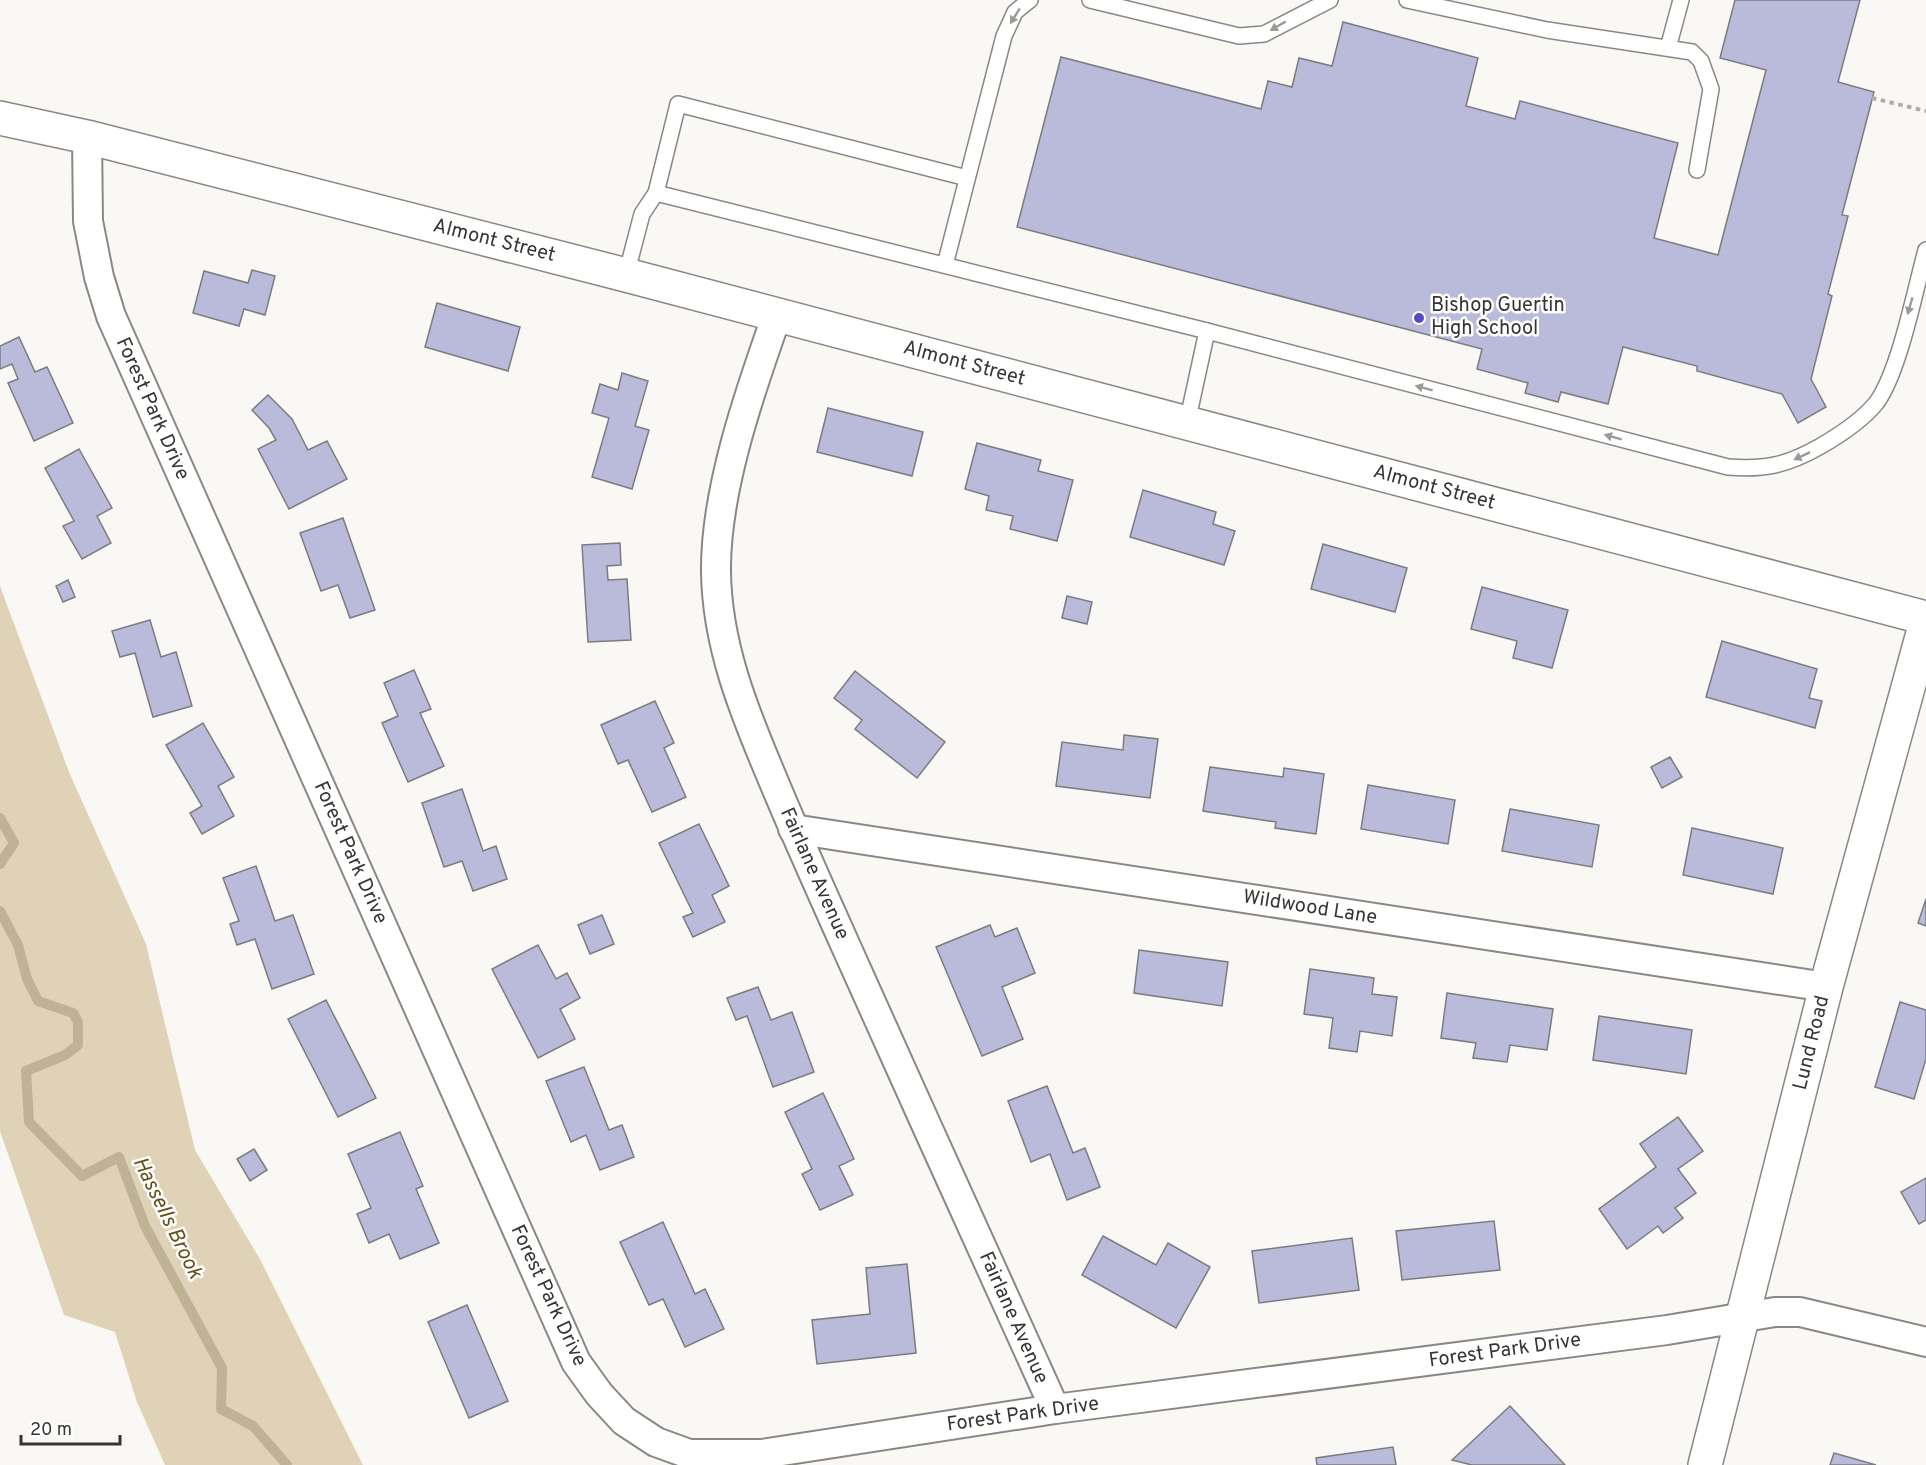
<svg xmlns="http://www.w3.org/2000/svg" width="1926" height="1465" font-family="Overpass,sans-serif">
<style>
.green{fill:#dfd2b7}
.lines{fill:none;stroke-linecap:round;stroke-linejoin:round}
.stream{stroke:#c0b294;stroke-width:10}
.building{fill:#babbdb;stroke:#7b7c80;stroke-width:1.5}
.service-casing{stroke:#898884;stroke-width:18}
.minor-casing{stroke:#898884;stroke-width:32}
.tertiary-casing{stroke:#898884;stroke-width:36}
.path{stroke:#afadaa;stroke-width:4;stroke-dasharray:4.5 4.5;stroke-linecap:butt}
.service{stroke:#fff;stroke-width:15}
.minor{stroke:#fff;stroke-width:28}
.tertiary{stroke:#fff;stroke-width:33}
.oneway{fill:#9a9a99}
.poi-dot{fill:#5749c1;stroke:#fff;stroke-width:2}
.labels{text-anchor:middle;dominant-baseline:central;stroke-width:5;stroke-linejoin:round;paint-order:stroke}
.street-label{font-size:20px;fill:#363533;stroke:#fff}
.poi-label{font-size:20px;fill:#363533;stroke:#fff;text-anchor:start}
.water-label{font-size:21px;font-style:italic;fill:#654f1b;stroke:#fff}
</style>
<rect width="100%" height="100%" fill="#faf8f4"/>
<polygon class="green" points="0,586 69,772 146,944 195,1150 261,1261 363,1465 165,1465 137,1402 115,1332 64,1315 0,1131"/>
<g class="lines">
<g class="stream">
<polyline points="0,818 14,843 0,864"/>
<polyline points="0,911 18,945 27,979 38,1001 73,1013 78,1022 78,1045 65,1055 26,1071 29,1122 82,1176 119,1157 145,1226 222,1368 221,1409 253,1426 287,1465"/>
</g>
</g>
<g class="building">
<polygon points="1735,0 1860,0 1838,82 1874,92 1842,215 1848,216 1828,294 1832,296 1811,379 1826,407 1798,423 1782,394 1697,371 1697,366 1623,347 1608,404 1561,392 1558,402 1525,393 1528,383 1477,369 1482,349 1017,227 1061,57 1261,109 1268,81 1292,87 1299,58 1332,66 1343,22 1478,58 1466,106 1515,119 1520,101 1678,143 1654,238 1718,255 1766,70 1720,58"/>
<polygon points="252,270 275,276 265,315 244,309 239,326 193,313 204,271 248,283"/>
<polygon points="437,303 520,327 508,371 425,347"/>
<polygon points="19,337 35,372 47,367 73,423 34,441 8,383 18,379 12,364 0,369 0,346"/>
<polygon points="622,373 648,381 635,426 649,430 632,489 592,477 609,418 592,413 600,384 618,390"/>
<polygon points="268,395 292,419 308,450 327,441 347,479 289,509 258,449 276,440 269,428 252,410"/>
<polygon points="828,408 923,432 912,476 817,452"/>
<polygon points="977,443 1041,460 1038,471 1073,480 1057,541 1010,529 1013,516 986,510 989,496 965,489"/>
<polygon points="79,449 112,508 97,516 111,543 82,559 63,526 74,521 45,468"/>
<polygon points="1143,490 1216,512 1213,524 1235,531 1224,565 1130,537"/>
<polygon points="343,518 375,610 350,618 338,585 321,591 300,533"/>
<polygon points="620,543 621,565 607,566 608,580 627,579 631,640 588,642 582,545"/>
<polygon points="1323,544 1407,568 1395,612 1311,589"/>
<polygon points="68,580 75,597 63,602 56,586"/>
<polygon points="1482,587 1568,610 1552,668 1513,658 1517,641 1471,629"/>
<polygon points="1067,596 1092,602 1087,624 1062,618"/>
<polygon points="150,620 161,657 176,652 192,706 153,717 135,653 120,657 112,631"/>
<polygon points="1722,641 1817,669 1809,698 1822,701 1815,728 1706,697"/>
<polygon points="414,670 431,709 420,713 444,766 408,782 382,723 398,716 384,683"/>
<polygon points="855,671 945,742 917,778 855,729 862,720 834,698"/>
<polygon points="655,701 674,743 664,748 686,797 652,812 628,760 618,764 601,725"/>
<polygon points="203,723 234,777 218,786 234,816 202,834 190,813 202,806 166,745"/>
<polygon points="1124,735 1158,739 1150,798 1056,786 1062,742 1123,750"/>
<polygon points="1670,757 1682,777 1662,788 1651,767"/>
<polygon points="1210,767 1283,777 1284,768 1324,774 1316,834 1275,828 1276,822 1203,811"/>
<polygon points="1368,785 1455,800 1448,844 1361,829"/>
<polygon points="462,789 483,851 496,846 507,879 473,891 462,861 444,867 422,803"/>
<polygon points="1510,809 1599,825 1592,867 1502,851"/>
<polygon points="699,824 729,886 712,895 725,922 693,937 683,917 693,913 659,843"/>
<polygon points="1692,828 1783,848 1773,894 1683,875"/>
<polygon points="256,866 275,921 293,915 314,974 272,989 255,939 237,945 230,924 239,921 223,878"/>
<polygon points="1926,899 1926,926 1918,923"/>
<polygon points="602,915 614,944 590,954 578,925"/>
<polygon points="990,925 995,937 1017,928 1035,973 1002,987 1023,1039 982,1056 936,947"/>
<polygon points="538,945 556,979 567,973 580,998 560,1009 575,1039 538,1058 492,969"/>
<polygon points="1139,950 1228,962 1222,1006 1134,993"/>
<polygon points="1310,969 1374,978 1372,994 1397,997 1392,1036 1360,1031 1357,1052 1329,1048 1333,1018 1304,1014"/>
<polygon points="758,987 771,1020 792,1012 814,1072 773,1087 747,1016 736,1020 727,998"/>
<polygon points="1447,993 1553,1009 1547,1050 1510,1045 1507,1062 1473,1058 1476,1043 1441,1038"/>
<polygon points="326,1000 376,1098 338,1117 288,1019"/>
<polygon points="1900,1002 1926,1010 1926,1059 1914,1099 1875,1087"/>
<polygon points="1599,1016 1692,1030 1686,1074 1593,1060"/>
<polygon points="584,1067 609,1130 622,1125 634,1157 600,1170 586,1135 571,1142 546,1081"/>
<polygon points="1047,1086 1073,1153 1085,1148 1100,1187 1067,1200 1050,1154 1031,1162 1008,1101"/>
<polygon points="823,1093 854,1159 839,1166 853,1195 820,1210 802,1174 812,1169 785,1112"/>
<polygon points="1678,1117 1703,1151 1678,1169 1696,1193 1675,1208 1683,1218 1663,1233 1658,1226 1627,1249 1599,1209 1656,1167 1640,1144"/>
<polygon points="400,1132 423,1186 416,1189 439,1243 400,1259 389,1234 369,1243 357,1214 371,1208 348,1154"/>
<polygon points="254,1149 267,1170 250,1181 237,1159"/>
<polygon points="1926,1178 1926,1220 1919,1224 1901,1192"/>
<polygon points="1494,1221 1500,1270 1402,1280 1396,1231"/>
<polygon points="663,1222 695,1294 705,1289 724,1329 685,1347 663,1299 649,1305 620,1242"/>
<polygon points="1103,1236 1156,1265 1168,1243 1210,1267 1176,1328 1082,1275"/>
<polygon points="1352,1238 1359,1290 1259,1303 1252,1251"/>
<polygon points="907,1264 916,1353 817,1364 812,1320 870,1314 866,1268"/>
<polygon points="467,1305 508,1401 469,1418 428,1322"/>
<polygon points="1510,1406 1565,1465 1472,1465 1452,1460"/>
<polygon points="1393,1447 1396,1465 1317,1465 1316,1458"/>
<polygon points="1834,1453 1876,1465 1830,1465"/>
</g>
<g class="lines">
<defs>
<g id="service">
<polyline points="1090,0 1239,36 1264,34 1330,0"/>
<polyline points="1407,0 1547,30 1692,52 1701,61 1711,89 1697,170"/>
<polyline points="1668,48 1681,0"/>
<path d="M 656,193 L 1207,331 L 1728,467 C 1765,470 1787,465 1819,447 C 1840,435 1862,421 1877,402 C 1900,369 1915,290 1926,250"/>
<polyline points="945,265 1004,36 1015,12 1030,0"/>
<polyline points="626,275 642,214 656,193 678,104 967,178"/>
<polyline points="1187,423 1207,331"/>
</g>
<g id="minor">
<polyline points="87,137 88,221 99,277 111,316 576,1362 599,1394 624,1421 656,1442 689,1454 762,1454 1055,1409 1667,1330 1775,1312 1800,1312 1926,1342"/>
<path d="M 777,315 C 750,391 715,491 716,572 C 717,644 743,709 771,775 C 794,831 819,886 844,942 C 914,1098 984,1253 1055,1409"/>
<polyline points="793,829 1826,987"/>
</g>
<g id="tertiary">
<polyline points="0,118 87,137 626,275 1926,618"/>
<polyline points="1705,1465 1826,987 1926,622"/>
</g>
</defs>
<use href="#service" class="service-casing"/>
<use href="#minor" class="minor-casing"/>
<use href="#tertiary" class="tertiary-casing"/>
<polyline class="path" points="1872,98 1926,111"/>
<use href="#service" class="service"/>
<use href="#minor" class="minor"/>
<use href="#tertiary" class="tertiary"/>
</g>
<defs><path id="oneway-solid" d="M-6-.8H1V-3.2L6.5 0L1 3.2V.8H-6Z" transform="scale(1.5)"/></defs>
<g class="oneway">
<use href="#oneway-solid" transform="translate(1015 16) rotate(122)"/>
<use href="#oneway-solid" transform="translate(1278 26) rotate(150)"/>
<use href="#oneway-solid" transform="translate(1910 306) rotate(106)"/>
<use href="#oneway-solid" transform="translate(1424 388) rotate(-165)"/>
<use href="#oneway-solid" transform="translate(1613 437) rotate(-165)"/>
<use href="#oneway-solid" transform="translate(1802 456) rotate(155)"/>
</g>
<circle class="poi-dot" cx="1419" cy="318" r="6"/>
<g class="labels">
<g class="street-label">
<text transform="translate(494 241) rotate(14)">Almont Street</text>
<text transform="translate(964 364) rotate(15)">Almont Street</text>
<text transform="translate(152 409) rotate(66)">Forest Park Drive</text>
<text transform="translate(1434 488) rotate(15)">Almont Street</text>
<text transform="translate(350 853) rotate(66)">Forest Park Drive</text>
<text transform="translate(814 874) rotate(66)">Fairlane Avenue</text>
<text transform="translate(1310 908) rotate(9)">Wildwood Lane</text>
<text transform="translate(1812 1043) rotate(-76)">Lund Road</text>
<text transform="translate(548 1296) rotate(65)">Forest Park Drive</text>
<text transform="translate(1013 1318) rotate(66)">Fairlane Avenue</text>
<text transform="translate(1505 1351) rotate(-8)">Forest Park Drive</text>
<text transform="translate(1023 1415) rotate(-8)">Forest Park Drive</text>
</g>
<g class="poi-label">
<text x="1431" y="306">Bishop Guertin<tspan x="1431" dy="23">High School</tspan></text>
</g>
<g class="water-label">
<text transform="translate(167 1218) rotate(64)">Hassells Brook</text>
</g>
</g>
<path d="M21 1435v9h99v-9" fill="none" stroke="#363533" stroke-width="3"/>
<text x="30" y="1435" font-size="18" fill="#363533" stroke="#ffffff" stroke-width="4.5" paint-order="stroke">20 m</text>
</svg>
